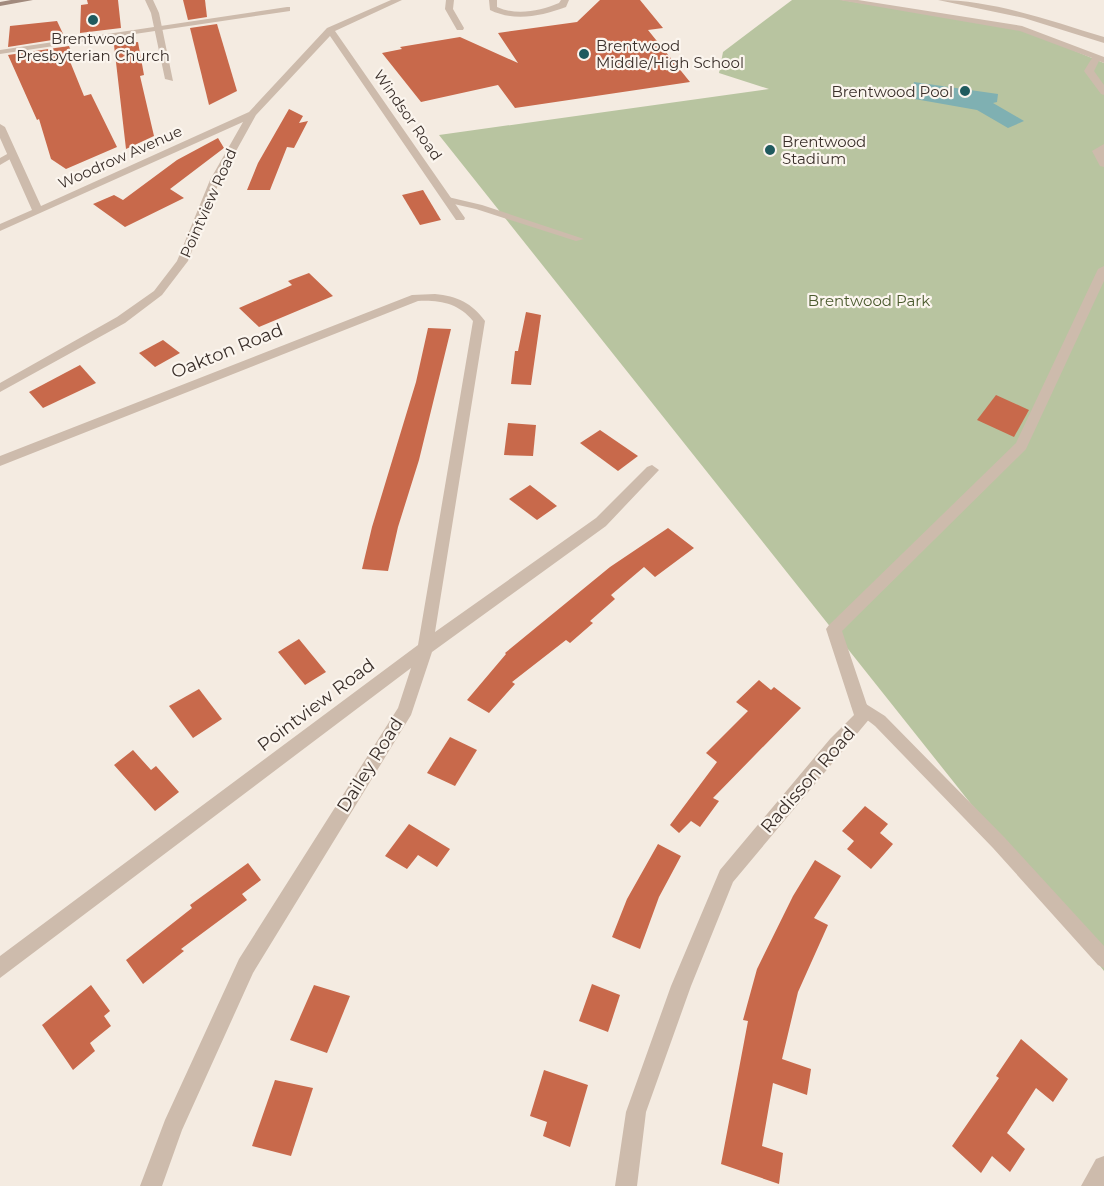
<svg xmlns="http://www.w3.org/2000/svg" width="1104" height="1186" font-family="Montserrat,sans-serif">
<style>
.green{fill:#b8c4a0}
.water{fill:#7fb0b2}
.building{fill:#c8694b}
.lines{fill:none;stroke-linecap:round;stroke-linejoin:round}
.service{fill:#cdbbac;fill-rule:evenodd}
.minor{fill:#cdbbac;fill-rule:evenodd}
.secondary{fill:#a18a7d;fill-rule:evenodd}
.poi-dot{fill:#1f5a5e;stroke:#fbf5ee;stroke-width:2}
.labels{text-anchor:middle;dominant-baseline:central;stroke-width:4.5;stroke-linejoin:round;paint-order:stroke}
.far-poi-label{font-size:15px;fill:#3b302b;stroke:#fbf5ee;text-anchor:start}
.far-street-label{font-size:15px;fill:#3b302b;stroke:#fbf5ee}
.far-park-label{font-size:15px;fill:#4a5a2e;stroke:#fbf5ee}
.street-label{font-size:18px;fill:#3b302b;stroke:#fbf5ee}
</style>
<rect width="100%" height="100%" fill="#f4ebe1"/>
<polygon class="green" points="792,0 842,0 1022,29 1104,63 1104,971 439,135 769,89 719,73 723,52"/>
<polygon class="water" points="914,82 998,94 997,102 993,103 1024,121 1008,128 977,110 909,98"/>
<g class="building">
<polygon points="87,0 118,0 121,28 80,33 81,5 88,4"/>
<polygon points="183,0 205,0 207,17 188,20"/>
<polygon points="600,0 640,0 663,28 648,30 690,82 515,108 498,85 421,102 382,53 402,49 400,47 460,37 518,63 498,33 577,22"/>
<polygon points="57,21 65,38 8,47 10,26"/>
<polygon points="217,24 237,91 209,105 190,28"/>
<polygon points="138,42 144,75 140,76 154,136 126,149 114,45"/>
<polygon points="69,46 74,58 69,59 84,96 91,94 117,147 66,169 51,159 39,119 37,120 8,55"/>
<polygon points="289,109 303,116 299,123 308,121 294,148 287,147 270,190 247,190 258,163"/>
<polygon points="218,138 224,148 170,189 184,198 125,227 93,204 114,195 123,200 177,160"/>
<polygon points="423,190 441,220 420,225 402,195"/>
<polygon points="309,273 333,296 259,327 239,308 292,285 288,281"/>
<polygon points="526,312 541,315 531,385 511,384 515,351 518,351"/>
<polygon points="428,328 451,329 419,460 398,527 388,571 362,569 372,527 416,382"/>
<polygon points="163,340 180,353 155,367 139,353"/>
<polygon points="80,365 96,383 43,408 29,392"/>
<polygon points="996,395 1029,410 1014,437 977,420"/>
<polygon points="508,423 536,425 533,456 504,455"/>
<polygon points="600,430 638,456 618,471 580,443"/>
<polygon points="530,485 557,506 537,520 509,499"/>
<polygon points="668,528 694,548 655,577 644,567 611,595 615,599 590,621 593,623 570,643 566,640 512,682 515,684 489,713 467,700 506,654 505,653 610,567"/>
<polygon points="299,639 326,672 305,685 278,652"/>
<polygon points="759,680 771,690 774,687 801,708 713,798 719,801 700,827 691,821 679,833 670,825 717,762 706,753 748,711 736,702"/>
<polygon points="199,689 222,719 193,738 169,706"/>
<polygon points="450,737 477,750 455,786 427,773"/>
<polygon points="133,750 151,770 156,766 179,792 155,811 114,765"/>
<polygon points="865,806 888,824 880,833 893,844 871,869 847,849 854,841 842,831"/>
<polygon points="409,824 450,849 437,867 418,855 407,869 385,856"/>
<polygon points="658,844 681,856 659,897 640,949 612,937 627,899"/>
<polygon points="815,860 841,876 814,918 828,925 798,992 782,1059 811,1069 807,1095 773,1083 762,1146 783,1153 779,1184 721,1164 748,1021 743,1020 757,969 793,896"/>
<polygon points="248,863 261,880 242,894 247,900 181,949 184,951 143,984 126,960 192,908 190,905"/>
<polygon points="592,984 620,995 608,1032 579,1021"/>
<polygon points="91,985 110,1011 104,1016 111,1026 90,1043 95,1051 73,1070 42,1025"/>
<polygon points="314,985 350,996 327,1053 290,1040"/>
<polygon points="1021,1039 1068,1079 1053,1102 1036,1088 1007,1133 1025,1149 1010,1172 992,1156 981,1173 952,1146 999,1078 996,1076"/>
<polygon points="544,1070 588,1085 570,1147 543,1136 547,1122 530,1116"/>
<polygon points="275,1080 313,1088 291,1156 252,1146"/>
</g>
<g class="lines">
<g class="service">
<polygon points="446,0 454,0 453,9 464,28 463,30 457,30 445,9"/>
<polygon points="287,7 290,7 290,11 0,54 0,50"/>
<polygon points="9,153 17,155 0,165 0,158"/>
<polygon points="448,197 482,205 584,239 576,241 476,209 445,202 445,198"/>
<polygon points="858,699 885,716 1005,838 1104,946 1104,968 1098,965 993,848 875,726 853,709 851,705 853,701"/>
</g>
<g class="minor">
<polygon points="145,0 153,0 159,13 173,81 165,79 151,13"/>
<polygon points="391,0 402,0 335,31 465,218 464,220 456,220 330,36 256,115 220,180 188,261 162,295 125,323 0,392 0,383 117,317 154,291 177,261 210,180 243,122 0,231 0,224 32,210 0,138 0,124 5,127 41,206 249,112 327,28"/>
<path d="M 489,0 L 497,0 L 497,7 C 517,16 540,11 559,3 L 561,0 L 569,0 L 566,7 C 541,16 515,22 490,10 Z"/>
<polygon points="839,0 858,0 1022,26 1104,57 1104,63 1099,61 1094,71 1104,85 1104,95 1101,94 1084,71 1092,58 1020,31"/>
<path d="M 938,0 C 994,0 1051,21 1104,37 L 1104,43 L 1024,18 Z"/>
<polygon points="1104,144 1104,167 1100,166 1092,151"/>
<polygon points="1104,266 1104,281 1026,449 842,631 871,717 733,882 691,986 646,1112 637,1186 615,1186 626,1112 671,986 720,870 830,739 854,715 826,629 829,625 1016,443 1098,269"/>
<path d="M 435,294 C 457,296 472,303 485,321 L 435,632 L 596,518 L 647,467 L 652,465 L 659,470 L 606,526 L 432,652 L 411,715 L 253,973 L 182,1130 L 162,1186 L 140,1186 L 165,1120 L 239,959 L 398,708 L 411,668 L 0,978 L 0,956 L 418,645 L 473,321 C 458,303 440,300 418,301 L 0,466 L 0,456 L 412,295 Z"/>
<polygon points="1104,1156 1104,1186 1081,1186 1096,1159"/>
</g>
<polygon class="secondary" points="11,0 33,0 0,6 0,2"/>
</g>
<g class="poi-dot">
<circle cx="93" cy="20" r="6"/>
<circle cx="584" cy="54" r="6"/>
<circle cx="965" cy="91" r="6"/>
<circle cx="770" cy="150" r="6"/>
</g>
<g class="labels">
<g class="far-poi-label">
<text x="93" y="38" text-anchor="middle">Brentwood<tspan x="93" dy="17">Presbyterian Church</tspan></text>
<text x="596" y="45">Brentwood<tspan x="596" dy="17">Middle/High School</tspan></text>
<text x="953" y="91" text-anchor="end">Brentwood Pool</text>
<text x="782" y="141">Brentwood<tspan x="782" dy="17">Stadium</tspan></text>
</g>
<g class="far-street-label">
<text transform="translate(408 115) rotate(55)">Windsor Road</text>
<text transform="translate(120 157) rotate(-24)">Woodrow Avenue</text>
<text transform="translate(208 203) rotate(-66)">Pointview Road</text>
</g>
<g class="far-park-label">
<text x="869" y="300">Brentwood Park</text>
</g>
<g class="street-label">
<text transform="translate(227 351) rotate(-22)">Oakton Road</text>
<text transform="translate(316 705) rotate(-37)">Pointview Road</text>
<text transform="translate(370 765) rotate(-58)">Dailey Road</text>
<text transform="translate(808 780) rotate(-49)">Radisson Road</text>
</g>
</g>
</svg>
